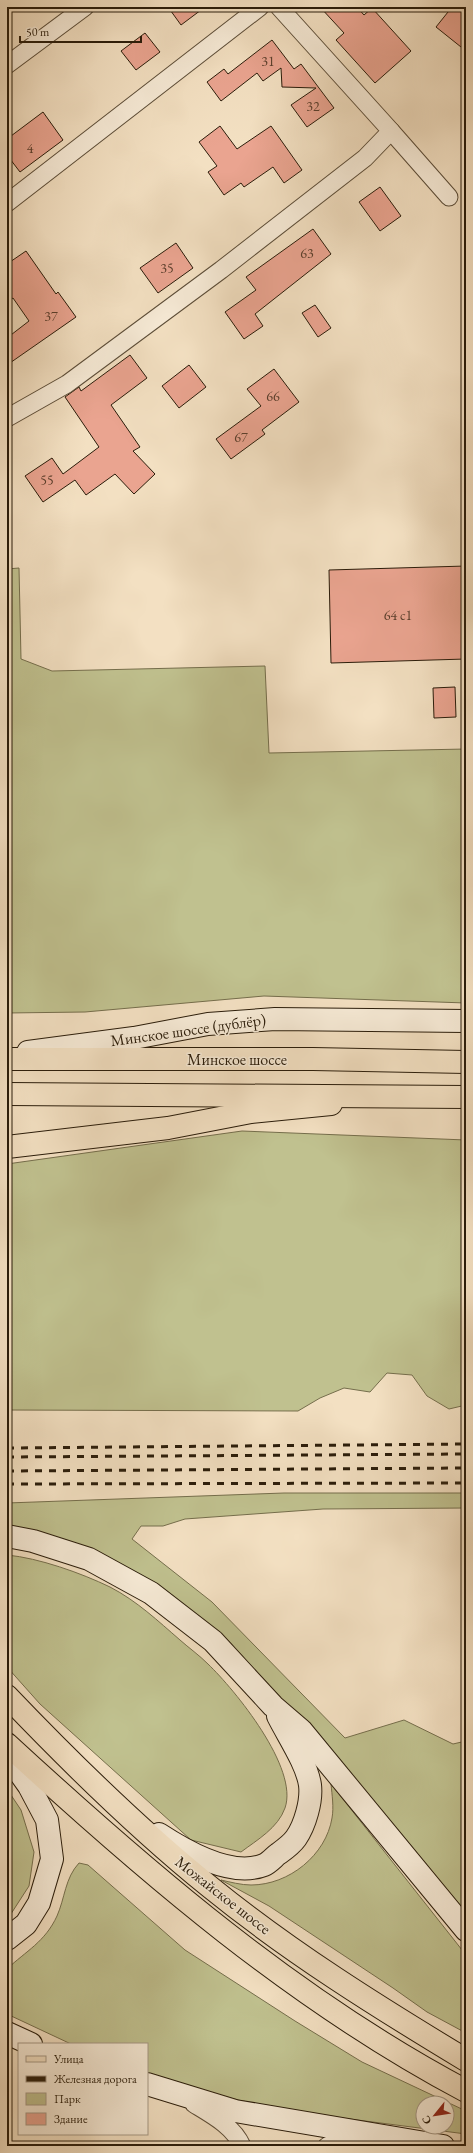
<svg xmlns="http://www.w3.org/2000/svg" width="473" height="2153" font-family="'EB Garamond',serif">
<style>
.green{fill:#c0c18f;stroke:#756e4c;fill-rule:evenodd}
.building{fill:#eaa490;stroke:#2a1c0a}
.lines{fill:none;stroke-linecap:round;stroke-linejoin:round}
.street-casing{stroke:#5c4d38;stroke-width:19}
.secondary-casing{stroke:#2a1c0a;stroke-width:24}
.primary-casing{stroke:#2a1c0a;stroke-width:24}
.highway-casing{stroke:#2a1c0a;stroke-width:24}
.street{stroke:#f7ebd7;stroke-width:17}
.secondary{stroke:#f7ebd7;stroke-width:22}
.primary{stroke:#f3e0c2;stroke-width:22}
.highway{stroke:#f3e0c2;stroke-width:22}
.rail{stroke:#2a1c0a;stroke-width:3;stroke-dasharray:7 7;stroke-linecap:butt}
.labels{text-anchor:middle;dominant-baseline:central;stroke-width:3;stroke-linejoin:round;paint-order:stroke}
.number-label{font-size:14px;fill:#5a3e2c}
.street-label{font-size:16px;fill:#2a1c0a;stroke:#f7ebd7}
</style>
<rect width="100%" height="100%" fill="#f3e0c2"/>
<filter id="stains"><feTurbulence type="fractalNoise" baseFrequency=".005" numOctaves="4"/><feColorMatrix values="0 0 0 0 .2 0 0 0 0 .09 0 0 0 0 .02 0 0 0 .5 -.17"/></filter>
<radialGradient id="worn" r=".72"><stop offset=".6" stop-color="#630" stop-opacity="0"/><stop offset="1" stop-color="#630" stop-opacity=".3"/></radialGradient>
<g class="green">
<polygon points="19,568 21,659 52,671 265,666 269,753 466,749 466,1003 264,996 85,1012 7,1013 7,569"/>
<polygon points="242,1131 466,1140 466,1405 449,1409 427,1396 412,1375 387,1373 370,1392 344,1388 320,1398 298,1411 7,1410 7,1164"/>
<polygon points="284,1493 466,1493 466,1508 323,1509 185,1519 163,1526 141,1526 132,1539 212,1602 345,1738 404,1720 453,1744 466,1741 466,1916 315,1735 223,1635 165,1591 108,1557 63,1539 7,1526 7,1503"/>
<path d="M 7,1555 C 39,1558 81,1573 110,1587 C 137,1601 158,1621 180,1640 C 189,1648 199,1655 208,1664 C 235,1690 299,1768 285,1808 C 278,1828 257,1840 241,1852 L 191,1840 L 40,1704 L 7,1667 Z"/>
<path d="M 331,1784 L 466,1955 L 466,2033 L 427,2012 L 393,1988 L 269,1906 L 221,1880 C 230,1882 241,1885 251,1885 C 289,1885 326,1855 332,1818 C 334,1807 332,1795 331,1784 Z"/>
<polygon points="7,1789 21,1810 34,1852 29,1886 7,1920"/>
<path d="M 79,1863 L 88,1865 L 185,1950 L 295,2021 L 362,2062 L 466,2111 L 466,2134 L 303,2113 L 238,2100 L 147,2075 L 147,2044 L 71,2044 L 7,2014 L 7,1969 C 26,1951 45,1942 57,1916 C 65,1898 65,1878 79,1863 ZM 423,2103 L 447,2103 L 447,2127 L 423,2127 Z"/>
</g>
<g class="building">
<polygon points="168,7 205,7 181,25"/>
<polygon points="320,7 357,7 364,15 372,8 411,51 375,83 336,40 344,33"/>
<polygon points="452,7 466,7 466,51 436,27"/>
<polygon points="145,33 160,52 136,70 121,51"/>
<polygon points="272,40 294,69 301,64 334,108 307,127 291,105 316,88 282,87 281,68 263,81 257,73 221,101 207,82 224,69 228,74"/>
<polygon points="43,112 63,140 20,172 7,155 7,139"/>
<polygon points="220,126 237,149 271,126 302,170 284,183 273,167 244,187 241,183 224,195 208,172 217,166 199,142"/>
<polygon points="380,187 401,216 380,231 359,202"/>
<polygon points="313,229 331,254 255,314 263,326 244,339 225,312 256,290 246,277"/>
<polygon points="176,243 193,268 158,293 140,268"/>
<polygon points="26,251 56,294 58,292 76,317 7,365 7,338 29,321 13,298 7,302 7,264"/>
<polygon points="315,305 331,328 318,337 302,313"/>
<polygon points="130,355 147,378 111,405 140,447 133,451 155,474 134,494 115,474 86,495 75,480 43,502 25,476 52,458 63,474 99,447 65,397 79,387 81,391"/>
<polygon points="189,365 206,387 179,408 162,386"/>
<polygon points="274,369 299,402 262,430 265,434 231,459 216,439 261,406 247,389"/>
<polygon points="466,566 466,659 331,663 329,570"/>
<polygon points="455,687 456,717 434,718 433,688"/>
</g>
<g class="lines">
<defs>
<g id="street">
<polyline points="7,65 85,7"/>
<polyline points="391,131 449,197"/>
<polyline points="7,203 260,7"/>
<polyline points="7,418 67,384 221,270 365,158 391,131 279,7"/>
<path d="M 194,2104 C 212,2115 233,2126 242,2146"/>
<polyline points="327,2146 342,2139 363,2138"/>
</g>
<g id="secondary">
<polyline points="28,1052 134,1038 208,1024 275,1019 466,1021"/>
<polyline points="7,1536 33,1541 89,1559 151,1593 213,1641 273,1706 301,1730 466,1930"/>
<polyline points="7,1755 29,1786 47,1820 52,1859 39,1903 26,1924 7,1939"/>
<path d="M 159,1834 C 185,1851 231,1878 264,1865 C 269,1863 274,1857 278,1854 C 285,1849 291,1845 296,1838 C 305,1825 312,1801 310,1785 C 307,1764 288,1736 278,1716"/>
<polyline points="7,2033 31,2044"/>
<polyline points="147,2084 235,2111 443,2146"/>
</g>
<g id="primary">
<polyline points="7,1147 168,1128 251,1112 331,1104"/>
<path d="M 7,1696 C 71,1763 138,1829 210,1887 C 290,1952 378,2007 466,2060"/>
<path d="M 7,1744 C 148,1874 296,2001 466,2091"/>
</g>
<g id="highway">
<polyline points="7,1059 313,1059 466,1062"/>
<polyline points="7,1094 466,1097"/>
</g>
</defs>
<use href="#street" class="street-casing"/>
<use href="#secondary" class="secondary-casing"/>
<use href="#primary" class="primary-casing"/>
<use href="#highway" class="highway-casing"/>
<use href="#street" class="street"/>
<use href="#secondary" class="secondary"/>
<use href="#primary" class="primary"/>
<use href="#highway" class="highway"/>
<g class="rail">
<polyline points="7,1448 466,1444"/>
<polyline points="7,1457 466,1454"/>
<polyline points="7,1471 466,1468"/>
<polyline points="7,1484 466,1483"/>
</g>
</g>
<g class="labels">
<g class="number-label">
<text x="268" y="61">31</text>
<text x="313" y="106">32</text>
<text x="30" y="148">4</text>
<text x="307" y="253">63</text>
<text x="167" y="268">35</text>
<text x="51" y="316">37</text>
<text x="273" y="396">66</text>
<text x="241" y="437">67</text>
<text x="47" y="480">55</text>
<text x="398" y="615">64 с1</text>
</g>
<g class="street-label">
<text transform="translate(188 1030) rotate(-8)">Минское шоссе (дублёр)</text>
<text x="237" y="1059">Минское шоссе</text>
<text transform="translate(223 1895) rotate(38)">Можайское шоссе</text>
</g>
</g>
<rect width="473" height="2153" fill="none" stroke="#f3e0c2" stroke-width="24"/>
<rect x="8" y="8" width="457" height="2137" fill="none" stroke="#2a1c0a" stroke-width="2"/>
<rect x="12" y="12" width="449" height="2129" fill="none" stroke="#2a1c0a"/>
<rect x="18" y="2043" width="130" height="92" fill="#f7ebd7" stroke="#a59885"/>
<rect x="26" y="2056" width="20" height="6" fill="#f3e0c2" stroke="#a59885"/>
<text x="54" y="2063" font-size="12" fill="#2a1c0a">Улица</text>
<rect x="26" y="2076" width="20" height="6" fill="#2a1c0a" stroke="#a59885"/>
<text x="54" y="2083" font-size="12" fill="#2a1c0a">Железная дорога</text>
<rect x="26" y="2093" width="20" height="12" fill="#c0c18f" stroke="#a59885"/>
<text x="54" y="2103" font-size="12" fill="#2a1c0a">Парк</text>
<rect x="26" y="2113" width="20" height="12" fill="#eaa490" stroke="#a59885"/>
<text x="54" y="2123" font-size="12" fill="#2a1c0a">Здание</text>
<g transform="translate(435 2115) rotate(240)"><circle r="19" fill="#f7ebd7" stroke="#a59885"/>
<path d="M0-3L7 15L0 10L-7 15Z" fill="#8f2418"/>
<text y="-6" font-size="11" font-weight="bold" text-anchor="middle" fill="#2a1c0a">С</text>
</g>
<path d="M20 36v6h121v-6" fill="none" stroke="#2a1c0a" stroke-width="2"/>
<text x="26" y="36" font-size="12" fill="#2a1c0a" stroke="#f7ebd7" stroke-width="3" paint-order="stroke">50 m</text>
<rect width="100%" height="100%" filter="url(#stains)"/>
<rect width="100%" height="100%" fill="url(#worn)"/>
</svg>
